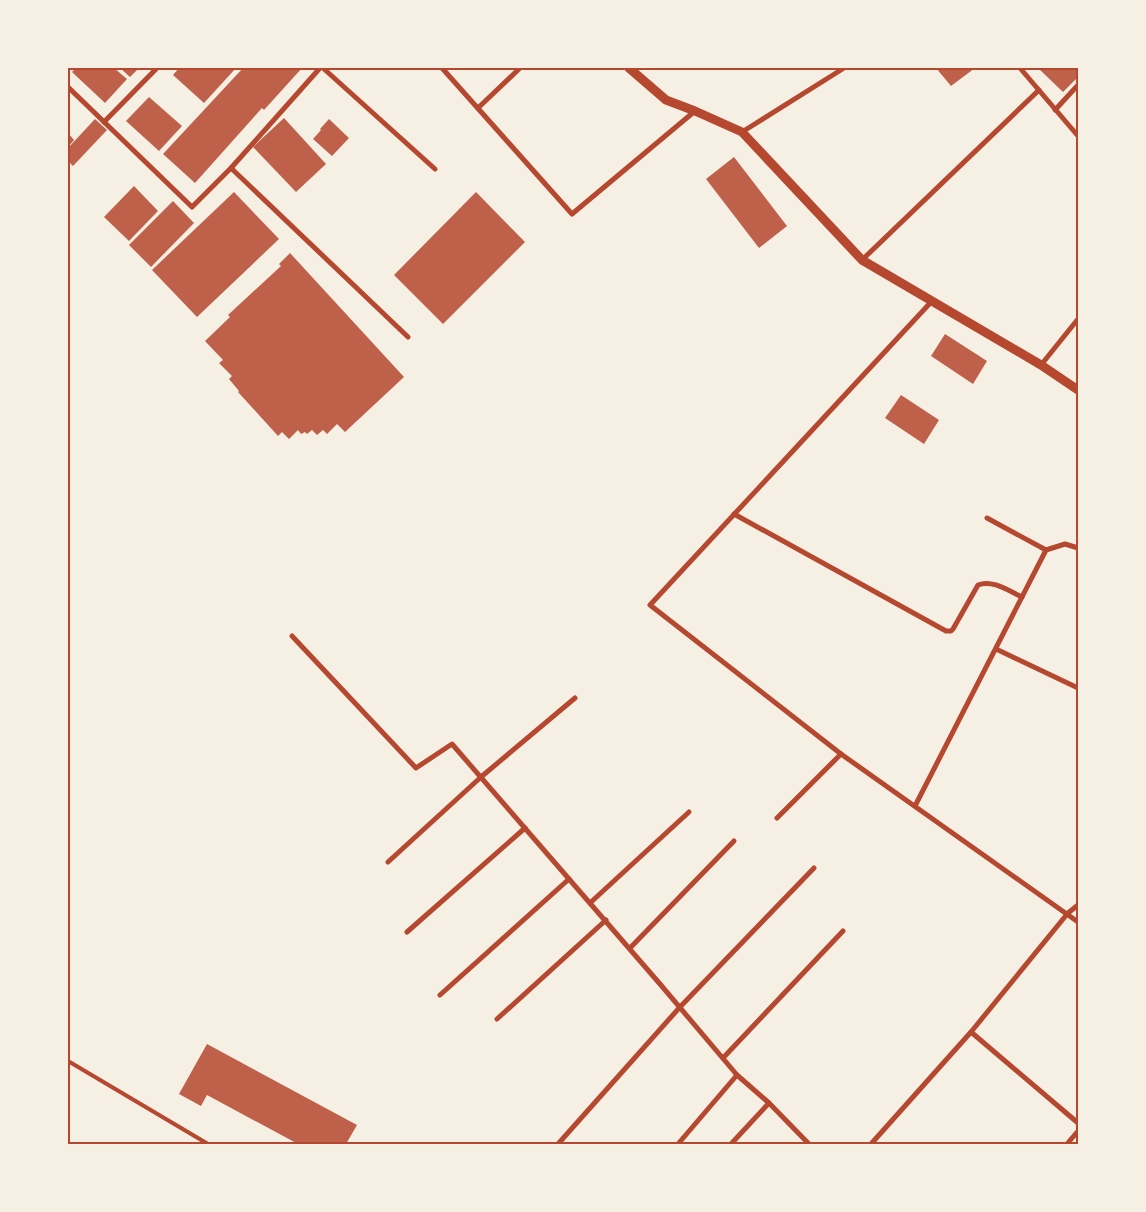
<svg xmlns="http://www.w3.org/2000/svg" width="1146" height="1212" font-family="Helvetica,sans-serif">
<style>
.building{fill:#bf614a}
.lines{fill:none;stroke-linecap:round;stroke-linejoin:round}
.service{stroke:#b5482f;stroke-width:4}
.minor{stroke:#b5482f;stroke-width:5}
.tertiary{stroke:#b5482f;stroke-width:9}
.neatline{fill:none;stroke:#b5482f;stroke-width:2}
</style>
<rect width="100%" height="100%" fill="#f6efe4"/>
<g class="building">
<polygon points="76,68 114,68 127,79 105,103 72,72"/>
<polygon points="120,68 139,68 130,77"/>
<polygon points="179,68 236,68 204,103 173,75"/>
<polygon points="243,68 302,68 264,110 262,108 195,183 163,154"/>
<polygon points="936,68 975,68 951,86"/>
<polygon points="1038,68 1078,68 1078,77 1063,92"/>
<polygon points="149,97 182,126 159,151 126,121"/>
<polygon points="284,118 326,164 296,192 253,147"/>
<polygon points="95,119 107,130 73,166 68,161 68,148"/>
<polygon points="329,119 349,138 332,156 313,139 321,130 320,129"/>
<polygon points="68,133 74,140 68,147"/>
<polygon points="734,157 787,226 759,248 706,179"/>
<polygon points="134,186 158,211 129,241 104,217"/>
<polygon points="234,192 279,239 197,317 152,270"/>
<polygon points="476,192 525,242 443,324 394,275"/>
<polygon points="173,201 194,223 151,267 129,245"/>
<polygon points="290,253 404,377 345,432 337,424 327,434 323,430 317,435 312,430 307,434 305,432 301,434 298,430 289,439 282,432 278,436 238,392 239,391 229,379 232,376 219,363 223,360 205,341 230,317 228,315 281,266 279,264"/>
<polygon points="945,334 987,361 973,384 931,356"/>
<polygon points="901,395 939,420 924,444 885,418"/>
<polygon points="207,1044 357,1125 346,1144 298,1144 207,1095 201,1106 179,1094"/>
</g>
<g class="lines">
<polyline class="service" points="68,1061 208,1144"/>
<g class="minor">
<polyline points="323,68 435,169"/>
<polyline points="442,68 572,214 695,111"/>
<polyline points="1020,68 1078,136"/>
<polyline points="68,87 192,207 231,168 320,68"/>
<polyline points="478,108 520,68"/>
<polyline points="1055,110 1078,85"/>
<polyline points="104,122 157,68"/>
<polyline points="742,132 844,68"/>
<polyline points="231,168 408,337"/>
<polyline points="862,260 1039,90"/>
<polyline points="932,301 650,605 841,754 1078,922"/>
<polyline points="1041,365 1078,319"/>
<path d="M 734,514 L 946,631 L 951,631 L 953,629 L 978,585 C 992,579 1009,591 1022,597"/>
<polyline points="987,518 1046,550"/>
<polyline points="292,636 416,768 452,744 660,984 737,1075 769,1103 809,1144"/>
<polyline points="996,649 1078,688"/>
<polyline points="915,806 1046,550 1065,544 1078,548"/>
<polyline points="777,818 841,754"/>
<polyline points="388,862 481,777 575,698"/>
<polyline points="590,903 689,812"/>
<polyline points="407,932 525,828"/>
<polyline points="630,948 734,841"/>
<polyline points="440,995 569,879"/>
<polyline points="497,1019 606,920"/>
<polyline points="971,1032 1078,1123"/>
<polyline points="723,1058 843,931"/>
<polyline points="558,1144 680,1007 814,868"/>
<polyline points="678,1144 737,1075"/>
<polyline points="731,1144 769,1103"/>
<polyline points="871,1144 971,1032 1068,913 1078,905"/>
<polyline points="1067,1144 1078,1131"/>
</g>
<polyline class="tertiary" points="629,68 666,100 695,111 742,132 862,260 1041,365 1078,390"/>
</g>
<rect width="1146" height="1212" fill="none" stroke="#f6efe4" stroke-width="138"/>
<rect x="69" y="69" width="1008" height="1074" class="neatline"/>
</svg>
